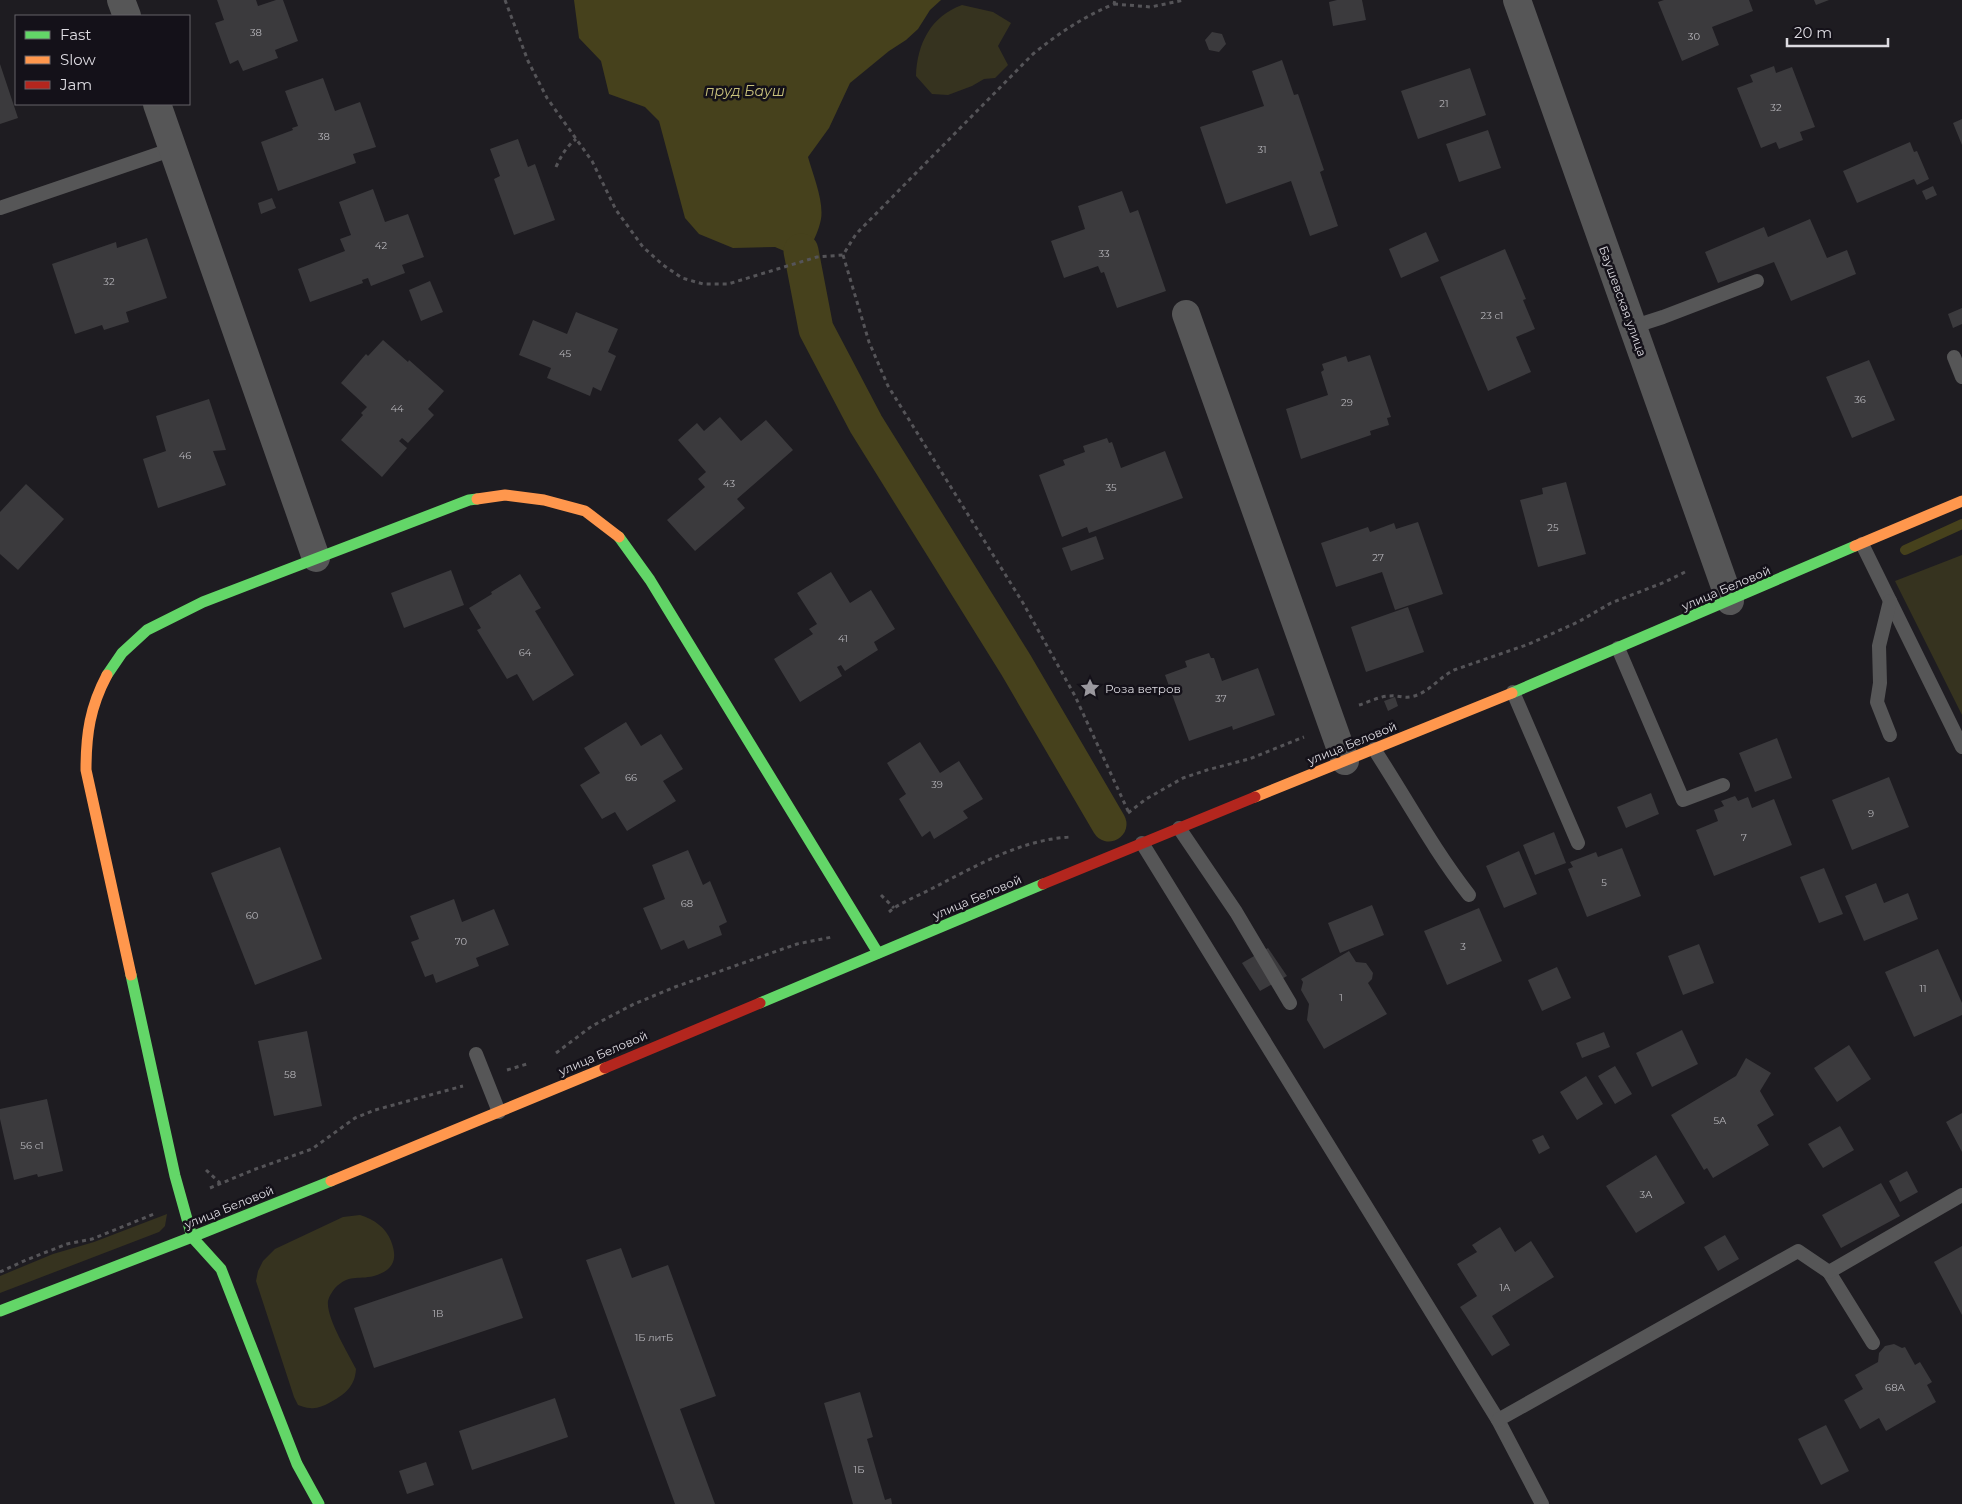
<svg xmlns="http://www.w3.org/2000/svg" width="1962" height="1504" font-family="Montserrat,sans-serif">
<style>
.green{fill:#36331f}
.water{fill:#46411c}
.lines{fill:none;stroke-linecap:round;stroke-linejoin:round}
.stream{stroke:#46411c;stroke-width:10}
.canal{stroke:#46411c;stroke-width:35}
.building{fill:#3b3a3d}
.path{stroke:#555458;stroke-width:3;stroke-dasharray:4 4;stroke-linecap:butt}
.lane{stroke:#565657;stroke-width:14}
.street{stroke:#565657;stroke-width:28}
.fast{stroke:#63d668;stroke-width:11}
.slow{stroke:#ff974d;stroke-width:11}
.jam{stroke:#b3261e;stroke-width:11}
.labels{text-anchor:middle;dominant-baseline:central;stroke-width:5;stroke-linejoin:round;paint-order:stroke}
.number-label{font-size:10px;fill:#b4b3b8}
.street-label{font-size:12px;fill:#dddbe1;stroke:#141119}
.poi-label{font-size:12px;fill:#dddbe1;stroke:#141119;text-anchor:start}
.water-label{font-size:14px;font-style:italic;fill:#c9c27c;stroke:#141119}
</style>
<rect width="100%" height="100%" fill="#1e1c21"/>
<g class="green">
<path d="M 962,5 L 993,12 L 1011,23 L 998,46 L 1008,65 L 995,78 L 984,79 L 972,86 L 948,95 L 932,94 L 916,76 C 917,44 931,16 962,5 Z"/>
<polygon points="1962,555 1962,715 1895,581"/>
<polygon points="167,1214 165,1226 159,1232 0,1293 0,1276 53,1254 94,1242"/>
<path d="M 360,1215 C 374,1219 386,1228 391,1241 C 398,1259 394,1270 374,1276 C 357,1280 349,1274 335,1288 C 332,1292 329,1296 328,1301 C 326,1318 348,1353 356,1369 C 355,1387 344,1395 329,1403 C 323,1406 317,1409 310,1408 C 306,1408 302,1406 298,1405 L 294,1397 L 256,1281 L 258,1271 L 263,1261 L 275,1249 L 343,1217 Z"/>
</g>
<path class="water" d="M 574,0 L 941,0 L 930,10 L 918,29 L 906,40 L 889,51 L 850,83 L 829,128 L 808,157 C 813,175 824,201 821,219 C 819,230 814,239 810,249 L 789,253 L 775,247 L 733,248 L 699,234 L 685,218 L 659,121 L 645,107 L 609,94 L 601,61 L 579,38 Z"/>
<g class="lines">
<polyline class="stream" points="1905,550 1962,524"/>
<polyline class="canal" points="801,251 816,329 866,424 1016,665 1109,824"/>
</g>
<g class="building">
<polygon points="217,0 256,0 258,6 276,0 283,0 298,41 275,50 278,58 243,71 238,60 230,64 215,23 224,20"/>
<polygon points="1337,0 1362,0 1366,20 1333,26 1329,2"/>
<polygon points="1664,0 1749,0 1753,11 1712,27 1719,45 1682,61 1658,2"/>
<polygon points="1814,0 1829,0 1816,5"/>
<polygon points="1212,32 1222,34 1226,44 1219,52 1209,50 1205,40"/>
<polygon points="1282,60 1294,95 1298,94 1324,170 1320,172 1338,226 1310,236 1291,181 1226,204 1200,127 1264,106 1252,71"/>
<polygon points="0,64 18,118 0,124"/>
<polygon points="1774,66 1776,73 1792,67 1815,127 1800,132 1803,140 1779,149 1776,142 1761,148 1737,88 1753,82 1750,75"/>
<polygon points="1470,68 1486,115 1418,139 1401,91"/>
<polygon points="323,78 335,111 360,102 376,147 353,154 356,163 278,191 261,142 293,130 292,128 298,126 285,91"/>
<polygon points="1962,119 1962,145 1953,123"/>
<polygon points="1488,130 1501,168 1459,182 1446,144"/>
<polygon points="518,139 528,167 535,164 555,220 514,235 494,179 500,176 490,149"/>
<polygon points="1910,142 1914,152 1917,151 1929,179 1917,185 1914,179 1857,203 1843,171"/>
<polygon points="1933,186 1937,195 1926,200 1922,191"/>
<polygon points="373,189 385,222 408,214 424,257 402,265 405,273 371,286 368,278 362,280 363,283 310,302 298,269 345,251 340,239 351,235 339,202"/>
<polygon points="1122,191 1130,213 1138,210 1166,291 1117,308 1104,272 1101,273 1098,266 1064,278 1051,241 1085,229 1078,206"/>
<polygon points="272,198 276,208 261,214 258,203"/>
<polygon points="1810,219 1827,258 1847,250 1856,274 1791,301 1774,262 1718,283 1705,252 1764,227 1768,237"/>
<polygon points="1426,232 1439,261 1401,278 1389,249"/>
<polygon points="147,238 167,298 126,312 129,322 104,330 102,325 75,334 52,264 116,242 117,248"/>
<polygon points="1505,249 1526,299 1523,300 1535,329 1516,337 1531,372 1488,391 1440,277"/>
<polygon points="430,281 443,312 421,321 409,290"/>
<polygon points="1962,308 1962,324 1953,328 1948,314"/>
<polygon points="576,312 618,329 608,352 616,356 601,391 593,387 590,396 547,378 551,368 519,355 533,320 567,334"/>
<polygon points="383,340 408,362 409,360 444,391 428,409 434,415 408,443 402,438 399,441 407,448 382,477 341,440 363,415 361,413 367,407 341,383 366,354 368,356"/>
<polygon points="1370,355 1391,417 1387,418 1389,425 1370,431 1371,435 1301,459 1286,409 1328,395 1321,372 1324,370 1322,364 1346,356 1348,362"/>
<polygon points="1869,360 1895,420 1852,438 1826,377"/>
<polygon points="209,399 226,450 213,451 226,485 158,508 143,459 166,451 156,416"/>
<polygon points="720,417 741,441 766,420 793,450 737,499 745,508 695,551 667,520 705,487 698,479 706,472 678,440 697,423 704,431"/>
<polygon points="1107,438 1109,443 1112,442 1121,468 1165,451 1183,498 1089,533 1087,527 1062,537 1039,475 1065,465 1063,460 1085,452 1083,446"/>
<polygon points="1566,482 1586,554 1538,567 1520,500 1543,494 1542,488"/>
<polygon points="26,484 64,519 18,570 0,554 0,512"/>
<polygon points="1418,522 1443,594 1395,610 1382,572 1336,587 1321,543 1368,527 1370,532 1394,523 1396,529"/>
<polygon points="1096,536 1104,559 1071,571 1062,548"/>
<polygon points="451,570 464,605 404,628 391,593"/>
<polygon points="831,572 850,603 871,590 895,629 874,642 878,650 845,671 841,665 837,667 842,676 800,702 774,659 813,634 809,629 817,624 797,593"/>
<polygon points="520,574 541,608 535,611 574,675 533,701 517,674 507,679 477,630 481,628 469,608 492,594 491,592"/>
<polygon points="1408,607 1424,652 1366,672 1351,627"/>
<polygon points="1209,653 1211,658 1214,658 1222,681 1258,668 1275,715 1233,730 1232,726 1189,741 1165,675 1187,667 1185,661"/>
<polygon points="1395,697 1398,706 1388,711 1384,701"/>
<polygon points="626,722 641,746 661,734 683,769 663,781 676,801 627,831 615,812 602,819 580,785 600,773 584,748"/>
<polygon points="1777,738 1792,778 1755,792 1739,753"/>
<polygon points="920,742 940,773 959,761 983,799 963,811 968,818 934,839 930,831 922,837 899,799 906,794 887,763"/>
<polygon points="1889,777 1909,827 1852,850 1832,800"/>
<polygon points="1651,793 1659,814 1626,828 1617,807"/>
<polygon points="1735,796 1738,801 1748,797 1752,808 1774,799 1792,845 1714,876 1696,830 1718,821 1714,810 1724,806 1721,801"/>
<polygon points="1554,832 1566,863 1535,875 1523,845"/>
<polygon points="280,847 322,959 255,985 211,873"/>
<polygon points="1622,848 1641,896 1587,917 1568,869 1573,867 1570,862 1596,852 1598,857"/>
<polygon points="688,850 703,885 710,881 727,922 719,926 722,935 688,949 684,940 661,950 643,908 665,899 652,865"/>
<polygon points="1519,851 1537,894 1504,908 1486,866"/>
<polygon points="1824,868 1843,914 1819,923 1800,877"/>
<polygon points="1876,883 1884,903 1908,893 1918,919 1864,941 1845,896"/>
<polygon points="454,899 462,922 494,909 509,945 476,958 479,966 436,983 433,974 425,977 411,942 419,939 410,916"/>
<polygon points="1372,905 1384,935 1340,953 1328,923"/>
<polygon points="1479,908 1502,961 1447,985 1424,931"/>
<polygon points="1699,944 1714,983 1683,995 1668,956"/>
<polygon points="1268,948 1287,976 1260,991 1242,963"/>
<polygon points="1938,949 1962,1003 1962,1015 1914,1037 1885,972"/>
<polygon points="1349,951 1356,962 1366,963 1373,973 1372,979 1368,983 1387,1014 1324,1049 1307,1020 1309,1004 1301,990 1303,982 1301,979"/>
<polygon points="1557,967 1571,998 1542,1011 1528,980"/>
<polygon points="1682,1030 1698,1064 1652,1087 1636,1053"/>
<polygon points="307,1031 322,1106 274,1116 258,1041"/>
<polygon points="1604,1032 1610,1047 1582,1058 1576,1043"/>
<polygon points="1849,1045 1871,1079 1837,1102 1814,1068"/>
<polygon points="1746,1058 1771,1073 1760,1091 1774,1115 1757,1125 1769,1145 1713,1178 1707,1168 1704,1170 1671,1115 1736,1076"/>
<polygon points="1615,1066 1632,1094 1615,1104 1598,1076"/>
<polygon points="1586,1076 1603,1104 1577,1120 1560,1092"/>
<polygon points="47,1099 63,1171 38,1177 37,1174 14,1180 0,1119 0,1109"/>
<polygon points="1962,1113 1962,1152 1946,1122"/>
<polygon points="1840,1126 1854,1150 1823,1168 1808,1144"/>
<polygon points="1543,1135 1550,1148 1539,1154 1532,1140"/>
<polygon points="1656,1155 1685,1203 1636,1233 1606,1186"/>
<polygon points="1907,1171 1918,1192 1900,1202 1889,1181"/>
<polygon points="1881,1183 1900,1216 1841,1248 1822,1215"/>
<polygon points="1500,1227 1515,1252 1531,1241 1554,1277 1492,1316 1510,1345 1492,1356 1460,1307 1477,1296 1457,1264 1477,1252 1472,1245"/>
<polygon points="1725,1235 1739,1259 1718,1271 1704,1247"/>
<polygon points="1962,1246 1962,1315 1934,1262"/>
<polygon points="621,1248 632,1278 668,1265 716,1396 680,1409 715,1504 675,1504 586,1260"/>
<polygon points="502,1258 523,1318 374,1368 354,1308"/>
<polygon points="1894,1344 1902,1348 1905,1347 1915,1365 1920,1362 1932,1382 1927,1385 1936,1402 1886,1431 1879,1418 1860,1429 1844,1400 1863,1389 1855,1375 1878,1362 1879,1353 1885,1346"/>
<polygon points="860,1392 873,1437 867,1439 885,1500 891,1498 892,1504 853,1504 824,1403"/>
<polygon points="555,1398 568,1437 472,1470 459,1431"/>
<polygon points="1826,1425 1849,1471 1821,1485 1798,1439"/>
<polygon points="426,1462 434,1485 407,1494 399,1471"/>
</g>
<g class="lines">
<g class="path">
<path d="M 505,0 L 528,61 L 547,98 L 592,161 L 616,210 L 643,247 L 663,265 L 682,278 L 703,284 L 728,284 L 817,257 L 843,255 L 856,234 L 1033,54 C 1059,33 1083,17 1114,4 L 1115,0"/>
<polyline points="1114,4 1151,7 1184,0"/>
<path d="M 556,167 C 561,156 566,147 576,139"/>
<polyline points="843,255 869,342 888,386 1023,603 1075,696 1129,813"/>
<path d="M 1359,705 C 1369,702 1380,696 1390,696 C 1396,695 1403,698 1410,697 C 1428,694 1438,678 1454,670 L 1529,644 L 1578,622 L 1611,603 L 1665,582 L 1687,571"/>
<polyline points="1128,813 1146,799 1183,778 1207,770 1249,759 1304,737"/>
<polyline points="881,895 894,908"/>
<path d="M 889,912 C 901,902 918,896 933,888 C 976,866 1022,839 1071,837"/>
<polyline points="556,1053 592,1026 634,1004 675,987 797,944 832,937"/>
<polyline points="507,1070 527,1064"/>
<polyline points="206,1170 220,1183"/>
<polyline points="210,1188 253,1170 312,1149 355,1118 375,1110 463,1086"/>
<polyline points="0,1272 26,1260 67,1244 92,1239 154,1214"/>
</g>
<g class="lane">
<polyline points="0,208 173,149"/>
<polyline points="1632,327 1663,317 1757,281"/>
<polyline points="1954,357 1962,377"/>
<polyline points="1862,544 1962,747"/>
<polyline points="1890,601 1879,646 1880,683 1877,702 1890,735"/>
<polyline points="1618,648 1683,800 1723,785"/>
<polyline points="1513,692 1578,843"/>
<path d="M 1374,749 C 1406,798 1433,849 1469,895"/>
<polyline points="1179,828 1236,912 1290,1003"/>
<polyline points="1142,843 1498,1420 1542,1504"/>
<polyline points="476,1054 499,1112"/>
<polyline points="1829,1272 1873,1343"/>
<polyline points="1498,1420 1798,1251 1829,1272 1962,1195"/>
</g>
<g class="street">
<polyline points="121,0 127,16"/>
<polyline points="1517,0 1730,601"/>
<polyline points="157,104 316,558"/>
<polyline points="1186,314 1345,761"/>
</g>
<g class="fast">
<polyline points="619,537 650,580 878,953"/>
<polyline points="107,675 122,653 147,630 203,602 469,500 477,499"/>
<polyline points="1512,693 1855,546"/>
<polyline points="131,975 175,1176 192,1237 221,1269 297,1464 319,1504"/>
<polyline points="760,1003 1043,884"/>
<polyline points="0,1311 192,1237 331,1181"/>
</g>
<g class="slow">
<polyline points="477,499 505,495 544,500 585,511 619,537"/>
<polyline points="1855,546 1962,501"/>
<path d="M 107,675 C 90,707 86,734 86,770 L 131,975"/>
<polyline points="1255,797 1512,693"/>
<polyline points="331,1181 605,1068"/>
</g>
<g class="jam">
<polyline points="1043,884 1255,797"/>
<polyline points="605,1068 760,1003"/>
</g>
</g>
<defs>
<symbol id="sight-bare" viewBox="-9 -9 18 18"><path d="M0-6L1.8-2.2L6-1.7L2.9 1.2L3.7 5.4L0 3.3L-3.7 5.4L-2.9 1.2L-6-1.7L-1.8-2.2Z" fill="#9a989e" stroke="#141119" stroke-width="2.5" paint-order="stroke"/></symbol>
</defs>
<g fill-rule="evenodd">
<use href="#sight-bare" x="1076" y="674" width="28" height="28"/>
</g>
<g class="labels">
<g class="number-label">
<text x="256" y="32">38</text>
<text x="1694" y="36">30</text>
<text x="1444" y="103">21</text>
<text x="1776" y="107">32</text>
<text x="324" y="136">38</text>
<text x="1262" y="149">31</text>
<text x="381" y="245">42</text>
<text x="1104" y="253">33</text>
<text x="109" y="281">32</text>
<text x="1492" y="315">23 с1</text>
<text x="565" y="353">45</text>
<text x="1860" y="399">36</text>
<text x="1347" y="402">29</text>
<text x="397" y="408">44</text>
<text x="185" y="455">46</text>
<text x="729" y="483">43</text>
<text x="1111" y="487">35</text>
<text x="1553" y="527">25</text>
<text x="1378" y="557">27</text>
<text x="843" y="638">41</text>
<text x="525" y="652">64</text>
<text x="1221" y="698">37</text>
<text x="631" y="777">66</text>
<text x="937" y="784">39</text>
<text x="1871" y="813">9</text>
<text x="1744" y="837">7</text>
<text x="1604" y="882">5</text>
<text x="687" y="903">68</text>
<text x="252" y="915">60</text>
<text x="461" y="941">70</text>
<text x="1463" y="946">3</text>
<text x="1923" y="988">11</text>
<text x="1341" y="997">1</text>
<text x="290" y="1074">58</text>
<text x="1720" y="1120">5А</text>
<text x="32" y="1145">56 с1</text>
<text x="1646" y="1194">3А</text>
<text x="1505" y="1287">1А</text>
<text x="438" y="1313">1В</text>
<text x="654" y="1337">1Б литБ</text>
<text x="1895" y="1387">68А</text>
<text x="859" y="1469">1Б</text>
</g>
<g class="street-label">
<text transform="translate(1623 301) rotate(70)">Баушевская улица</text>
<text transform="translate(1726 588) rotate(-23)">улица Беловой</text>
<text transform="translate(1352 743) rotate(-22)">улица Беловой</text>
<text transform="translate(977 897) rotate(-23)">улица Беловой</text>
<text transform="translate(603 1053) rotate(-23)">улица Беловой</text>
<text transform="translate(229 1207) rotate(-22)">улица Беловой</text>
</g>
<g class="poi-label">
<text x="1105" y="688">Роза ветров</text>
</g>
<g class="water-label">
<text x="745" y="91">пруд Бауш</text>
</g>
</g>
<rect x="15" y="15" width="175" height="90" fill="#141119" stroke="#646269"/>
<rect x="25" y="31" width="25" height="8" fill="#63d668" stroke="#646269"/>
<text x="60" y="40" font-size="15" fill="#dddbe1">Fast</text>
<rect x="25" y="56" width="25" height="8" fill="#ff974d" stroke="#646269"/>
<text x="60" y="65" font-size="15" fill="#dddbe1">Slow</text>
<rect x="25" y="81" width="25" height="8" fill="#b3261e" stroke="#646269"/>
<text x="60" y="90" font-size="15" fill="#dddbe1">Jam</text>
<path d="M1787 38v8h101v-8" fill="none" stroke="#dddbe1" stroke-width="2.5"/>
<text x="1794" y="38" font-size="15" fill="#dddbe1" stroke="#141119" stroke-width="4" paint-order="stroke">20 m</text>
</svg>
